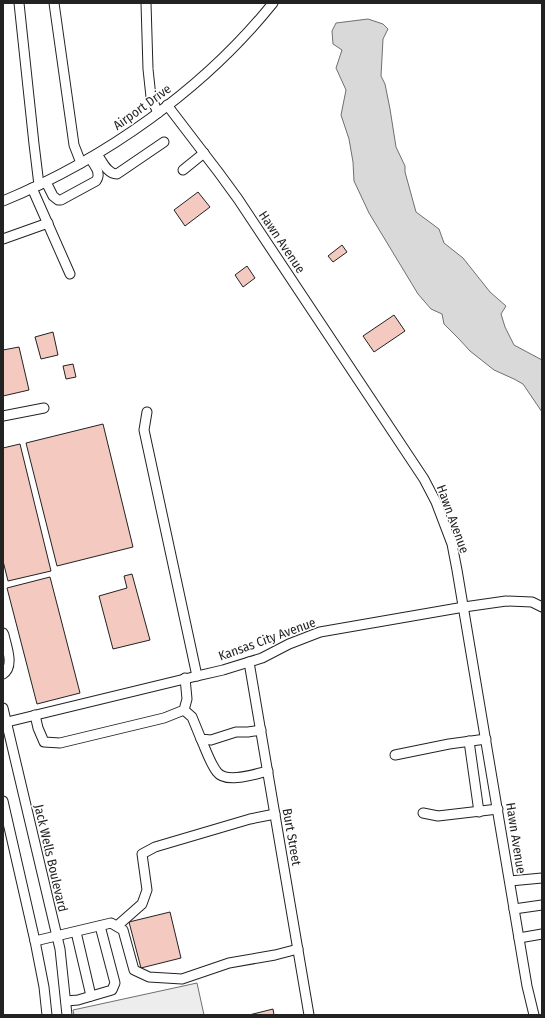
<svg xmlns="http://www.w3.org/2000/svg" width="545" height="1018" font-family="'Fira Sans Condensed',sans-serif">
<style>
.parking{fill:#ededed;stroke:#6f6f6f}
.water{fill:#d9d9d9;stroke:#6f6f6f}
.building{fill:#f3c9c0;stroke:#222}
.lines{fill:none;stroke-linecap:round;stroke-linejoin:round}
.minor-casing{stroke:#222;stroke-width:11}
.minor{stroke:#fff;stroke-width:9}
.labels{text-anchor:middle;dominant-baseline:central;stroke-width:3;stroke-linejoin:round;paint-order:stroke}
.street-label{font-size:13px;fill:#222;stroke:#fff}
</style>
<rect width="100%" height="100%" fill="#fff"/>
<polygon class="parking" points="197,983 204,1015 74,1015 73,1010"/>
<polygon class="water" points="368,19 383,24 388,29 383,39 381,76 385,84 390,109 396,147 405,166 405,172 416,212 439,229 444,243 463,258 490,292 506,306 501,314 505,327 514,345 542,360 542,412 523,384 514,379 494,370 470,351 459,339 444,324 442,314 431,309 418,294 369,213 354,181 353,162 349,139 341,115 346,90 336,68 342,50 333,44 332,31 336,23"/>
<g class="building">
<polygon points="198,192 210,207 185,226 174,210"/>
<polygon points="342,245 347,252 333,262 328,256"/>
<polygon points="247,266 255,278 243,287 235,275"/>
<polygon points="394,315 405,331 374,352 363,336"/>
<polygon points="53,332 58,355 41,359 35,337"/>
<polygon points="19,347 29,390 3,396 3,350"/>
<polygon points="73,364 76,377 66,379 63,366"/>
<polygon points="103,424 133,547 57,566 26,443"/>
<polygon points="20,444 51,571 8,581 3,561 3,448"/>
<polygon points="132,574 150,640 113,649 99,596 127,588 124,576"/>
<polygon points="50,577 80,693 37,704 7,588"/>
<polygon points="170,912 181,958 141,968 129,922"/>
<polygon points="273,1009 274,1015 249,1015"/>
</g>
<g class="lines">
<defs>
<g id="minor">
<polyline points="19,3 34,144 39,185"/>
<polyline points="54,3 74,145 81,163"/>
<polyline points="146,3 148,69 151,97 158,113"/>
<polyline points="167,105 219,173 238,199 424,479 436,502 452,544 457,570 527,986 534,1015"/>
<path d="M 97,154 C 102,161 107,174 117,174 L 164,142"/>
<polyline points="183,170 204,153"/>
<path d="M 46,182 L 53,196 L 58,200 L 61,200 L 96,181 C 102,173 94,165 90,158"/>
<polyline points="32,188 70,274"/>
<path d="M 3,201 C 105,159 204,89 273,3"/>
<polyline points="3,239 48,223"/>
<polyline points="147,412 144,430 197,676"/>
<polyline points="3,416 44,408"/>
<path d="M 3,633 L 4,635 C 6,645 15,667 3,674"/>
<polyline points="249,662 309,1015"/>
<polyline points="3,708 60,949 67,1015"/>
<polyline points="184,710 192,717 201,739 211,740 236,732 248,732 261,730"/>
<polyline points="35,715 38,728 44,742 60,743 164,718 184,710 187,699 185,678"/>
<polyline points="3,723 197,676 223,670 262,658 289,644 320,632 464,607 506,601 532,602 542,607"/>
<path d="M 201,739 C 206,750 210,763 217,772 C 226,784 255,774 268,771"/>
<polyline points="469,741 479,812"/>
<polyline points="395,755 449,744 486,739"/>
<polyline points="3,801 35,941 44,987 47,1015"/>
<polyline points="423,813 438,816 498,809"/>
<polyline points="510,881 542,878"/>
<polyline points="514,909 542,905"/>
<polyline points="117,926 142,904 147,890 142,854 155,847 250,819 275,814"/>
<polyline points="76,932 91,996"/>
<polyline points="519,938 542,934"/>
<polyline points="35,941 111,923 123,930 134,970 149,977 182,979 229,963 275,955 298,949"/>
<polyline points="66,1001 78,1000 112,990 115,983 100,926"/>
</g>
</defs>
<use href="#minor" class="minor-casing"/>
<use href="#minor" class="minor"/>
</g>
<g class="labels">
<g class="street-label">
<text transform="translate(142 107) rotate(-36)">Airport Drive</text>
<text transform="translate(282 242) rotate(56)">Hawn Avenue</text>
<text transform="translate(453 519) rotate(70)">Hawn Avenue</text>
<text transform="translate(267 639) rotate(-20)">Kansas City Avenue</text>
<text transform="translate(292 837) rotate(80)">Burt Street</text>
<text transform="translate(516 838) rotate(81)">Hawn Avenue</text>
<text transform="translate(51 858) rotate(77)">Jack Wells Boulevard</text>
</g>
</g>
<rect width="545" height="1018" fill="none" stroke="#222222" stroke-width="8"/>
</svg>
